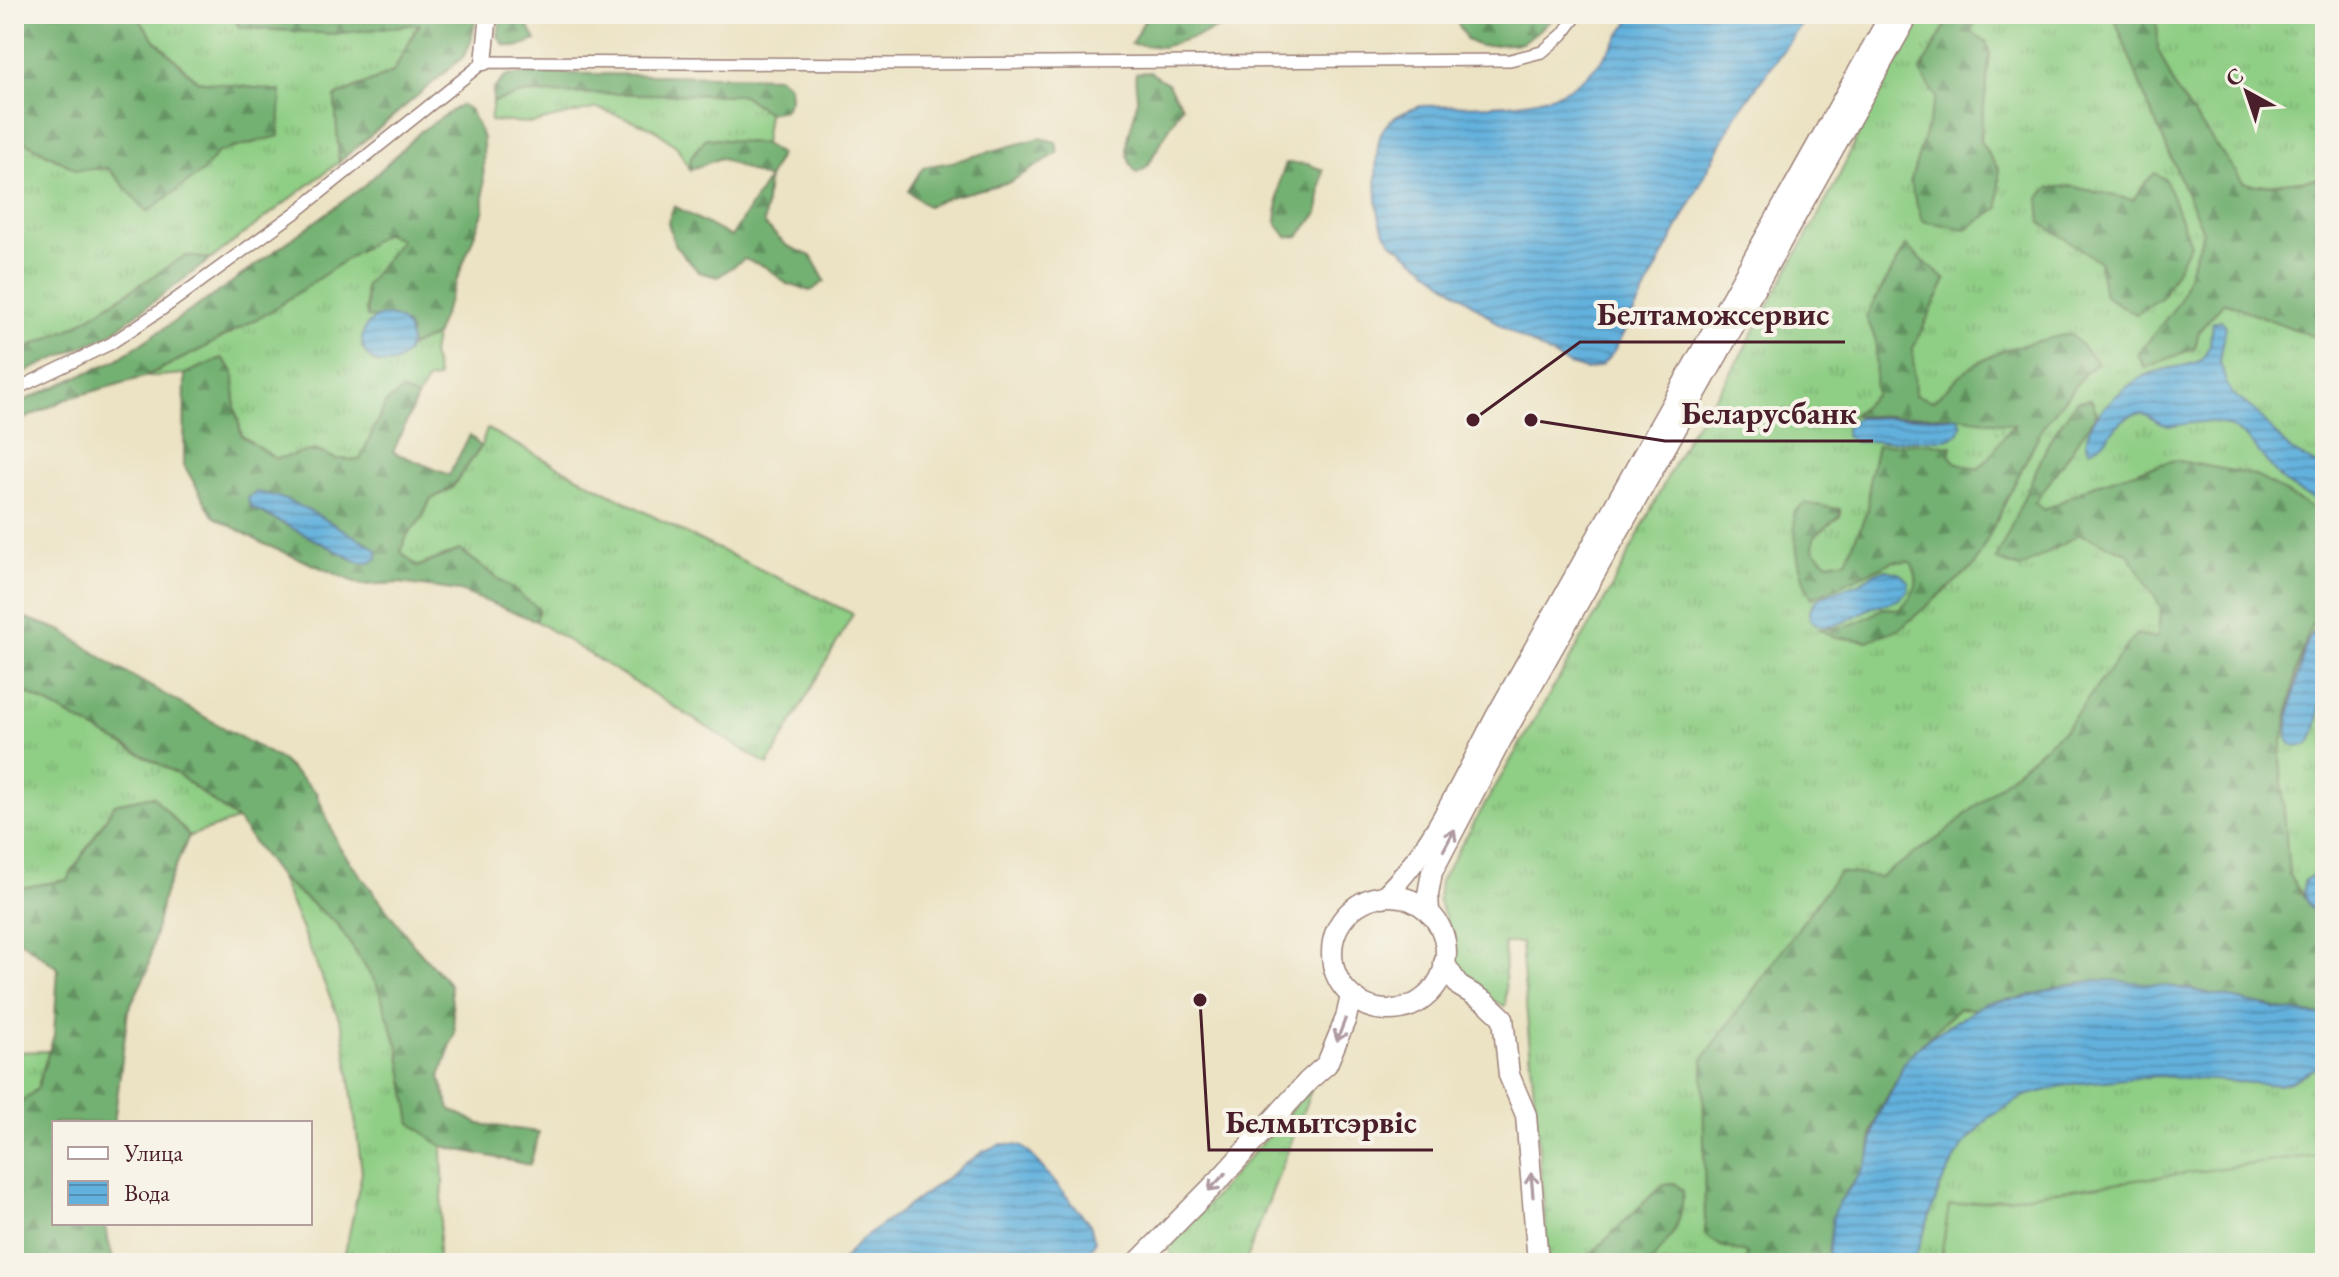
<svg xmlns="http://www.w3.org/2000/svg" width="2339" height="1277" font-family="'EB Garamond',serif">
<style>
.grass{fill:url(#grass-tufts);stroke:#6c7658;stroke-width:2}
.forest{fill:url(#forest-firs);stroke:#5e684e;stroke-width:2;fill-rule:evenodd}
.garden{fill:#8fce85;stroke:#6c7658;stroke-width:2}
.water{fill:url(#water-rules);stroke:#566884;stroke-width:2}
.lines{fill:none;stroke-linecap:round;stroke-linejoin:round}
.street-casing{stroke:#9b8178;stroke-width:14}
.secondary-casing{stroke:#9b8178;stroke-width:19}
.highway-casing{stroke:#9b8178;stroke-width:23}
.street{stroke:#fff;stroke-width:11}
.secondary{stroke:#fff;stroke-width:16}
.highway{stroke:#fff;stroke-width:20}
.oneway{stroke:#ae9aa0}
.leader{fill:none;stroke:#4a1f2b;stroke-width:3}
.callout-dot{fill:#4a1f2b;stroke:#f7f3e8;stroke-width:3}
.callout-label{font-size:32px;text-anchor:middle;font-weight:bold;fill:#4a1f2b;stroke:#f7f3e8;stroke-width:8;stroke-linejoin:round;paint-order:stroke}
</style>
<defs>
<pattern id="grass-tufts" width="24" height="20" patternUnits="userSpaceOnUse" patternTransform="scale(2)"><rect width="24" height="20" fill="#8fce85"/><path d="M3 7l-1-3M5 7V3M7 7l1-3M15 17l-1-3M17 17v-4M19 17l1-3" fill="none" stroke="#7db073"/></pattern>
<pattern id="forest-firs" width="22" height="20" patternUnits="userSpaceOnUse" patternTransform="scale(2)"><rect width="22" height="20" fill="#73b172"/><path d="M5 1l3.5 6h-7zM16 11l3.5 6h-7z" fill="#608f5e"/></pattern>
<pattern id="water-rules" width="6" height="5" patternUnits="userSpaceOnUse" patternTransform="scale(2)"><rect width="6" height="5" fill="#62b1dd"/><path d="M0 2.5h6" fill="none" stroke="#538fb3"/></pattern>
</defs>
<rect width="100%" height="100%" fill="#f7f3e8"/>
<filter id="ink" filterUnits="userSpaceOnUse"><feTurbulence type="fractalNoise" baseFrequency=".0125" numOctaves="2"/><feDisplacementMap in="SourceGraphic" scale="16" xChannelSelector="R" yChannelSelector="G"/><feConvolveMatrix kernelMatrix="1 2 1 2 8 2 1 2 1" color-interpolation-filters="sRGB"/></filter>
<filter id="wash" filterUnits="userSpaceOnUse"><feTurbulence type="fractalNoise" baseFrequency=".006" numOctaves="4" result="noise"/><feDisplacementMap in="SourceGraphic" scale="32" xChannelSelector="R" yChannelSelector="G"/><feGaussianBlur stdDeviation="1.8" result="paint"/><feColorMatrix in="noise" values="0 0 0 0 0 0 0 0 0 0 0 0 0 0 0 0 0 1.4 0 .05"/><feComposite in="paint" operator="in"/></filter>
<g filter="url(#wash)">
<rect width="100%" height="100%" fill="#ece3c4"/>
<g class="grass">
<polygon points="135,14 233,14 239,27 333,34 419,23 393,72 335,97 339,162 211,259 185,256 72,328 14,353 14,136 77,170 108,168 202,172 218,152 279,136 280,91 197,81 156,41"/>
<path d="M 1924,14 L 2325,14 L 2325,1263 L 1548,1263 C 1541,1156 1529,1050 1521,943 L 1504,943 L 1506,1004 L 1504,1006 L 1475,992 L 1454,968 L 1450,930 L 1438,900 L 1440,881 L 1610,591 L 1690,432 L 1727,380 L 1835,185 L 1860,131 Z"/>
<polygon points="525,93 743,95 768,113 764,144 706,138 691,157 690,170 677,147 653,128 597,108 533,123 490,121 493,102"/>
<path d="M 385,232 L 402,240 L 365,286 L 367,317 L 381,317 C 369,322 361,335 362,348 L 376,363 C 394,365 398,355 410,347 C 417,342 427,339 435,336 L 432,354 L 438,379 L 428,380 L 417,398 L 402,391 L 386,403 L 360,460 L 336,459 L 315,450 L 276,459 L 242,436 L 235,408 L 234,373 L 222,358 L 185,374 L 144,377 L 271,311 Z"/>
<polygon points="487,429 687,534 853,614 768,765 536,621 538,609 460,550 416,567 401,552 407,535 423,517 430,500 452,488 481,447"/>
<polygon points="14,686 176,773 237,820 189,836 153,796 115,804 67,880 14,889"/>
<polygon points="280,878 337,924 377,984 399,1049 411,1122 442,1146 443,1186 437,1263 343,1263 362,1172 343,1028"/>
<polygon points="49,1051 37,1089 14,1108 14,1052"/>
<polygon points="1313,1085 1245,1263 1177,1263 1168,1249"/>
</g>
<g class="forest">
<polygon points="14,14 135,14 156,41 197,81 281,91 279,136 218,152 202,172 147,212 108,168 77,170 14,136"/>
<polygon points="233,14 477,14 471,42 463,57 339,162 335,97 393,72 419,24 333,34 239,27"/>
<polygon points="501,14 521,14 536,40 517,47 504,45 498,36"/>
<polygon points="1148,14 1249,14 1204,34 1162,47 1131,44"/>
<polygon points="1448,14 1559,14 1522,43 1479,46 1467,40 1454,16"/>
<polygon points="1952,14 1978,14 1971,32 1986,41 1990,54 1980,141 1999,170 1999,208 1966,229 1922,221 1910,183 1936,97 1920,72"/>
<polygon points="2113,14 2157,14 2158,49 2177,92 2243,182 2256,186 2325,178 2325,341 2224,302 2199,331 2195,348 2145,368 2138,354 2179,302 2203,231 2146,100"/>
<path d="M 1150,72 L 1167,83 L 1182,106 L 1146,168 L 1137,173 C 1115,149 1136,126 1137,98 C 1137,89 1134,83 1136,73 Z"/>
<polygon points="533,73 779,77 789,85 790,99 784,110 768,113 743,95 526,93 493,102 493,90 506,76"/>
<path d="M 461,105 L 470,110 L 483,138 L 484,210 L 435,336 L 409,347 C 416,317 388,318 367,317 L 365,286 L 401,240 L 385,233 L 271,311 L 198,351 L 144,377 L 66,399 L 14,424 L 14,405 L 116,360 L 220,291 L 364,186 L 421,131 Z"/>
<polygon points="706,138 764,144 780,154 768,179 764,224 787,246 811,256 825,281 811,291 787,284 766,267 744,259 718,277 699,272 675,246 668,222 674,206 731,237 768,179 720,158 690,170 691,157"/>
<polygon points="1040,138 1056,142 1058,153 1010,182 949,197 927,206 908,191 923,167 952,162"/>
<polygon points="1286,163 1307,164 1323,170 1318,213 1299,236 1287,237 1276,222 1280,180"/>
<polygon points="2155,173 2166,180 2190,244 2162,297 2136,314 2105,296 2099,261 2041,223 2039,198 2049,188 2070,186 2133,200 2143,185"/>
<path d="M 1906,246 L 1946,280 L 1913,348 L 1915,395 L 1933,401 L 1967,369 L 2003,350 L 2070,333 L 2098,363 L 2085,373 L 2042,428 L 1974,566 L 1901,628 L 1867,641 L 1835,637 L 1818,629 C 1842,630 1863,622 1883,608 L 1900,609 C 1916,592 1922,584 1911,562 L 1894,561 L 1812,598 C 1797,572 1795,541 1794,512 L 1804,503 L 1840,509 L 1840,516 L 1814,537 L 1813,550 L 1828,563 L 1846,560 L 1868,509 L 1870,475 L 1877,445 L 1926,443 L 1952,446 L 1949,455 L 1955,462 L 1977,469 C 1995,457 1998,439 2014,425 L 1952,416 L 1852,416 L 1875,395 L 1876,341 L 1866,316 Z"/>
<polygon points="185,256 211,259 107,336 14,377 14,353 72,328"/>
<path d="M 222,358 L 234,372 L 235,408 L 242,436 L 276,459 L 315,450 L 336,459 L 360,460 L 386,403 L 402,391 L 417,398 L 393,452 L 449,475 L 470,435 L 481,447 L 451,488 L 430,500 L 423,517 L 407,535 L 401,552 L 417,567 L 460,550 L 539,609 L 536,621 L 460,591 L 399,583 L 362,585 L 264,544 L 213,516 L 184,465 L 185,374 ZM 282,499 L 369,544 L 360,563 L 251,507 Z"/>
<polygon points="2091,399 2097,413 2035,503 2045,510 2093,485 2174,460 2255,475 2325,516 2325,614 2311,626 2296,672 2280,757 2289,875 2312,909 2325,924 2325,1015 2294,1012 2189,989 2115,981 2081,982 2021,998 1986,1003 1975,1009 1959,1008 1912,1053 1882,1106 1873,1129 1869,1157 1863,1171 1845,1193 1833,1216 1827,1263 1746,1263 1747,1253 1721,1246 1705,1235 1703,1059 1839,872 1880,877 1941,836 2066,728 2136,634 2157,638 2161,607 2128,553 2080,534 2020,568 1996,560 2050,439 2077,401"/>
<polygon points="14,614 63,631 116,667 281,760 316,792 339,847 414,945 450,985 455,1032 440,1077 450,1109 479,1124 539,1132 530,1165 442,1146 411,1123 399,1049 377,985 337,924 280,878 237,820 176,773 14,686"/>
<polygon points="153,796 189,836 163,896 147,972 128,1010 114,1123 54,1123 54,1223 104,1223 114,1263 14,1263 14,1108 37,1089 54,1035 58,968 14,936 14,889 67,880 115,804"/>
<path d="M 1675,1183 L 1683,1191 C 1683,1224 1671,1237 1651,1263 L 1582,1263 L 1661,1186 Z"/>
</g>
<polygon class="garden" points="2325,1154 2325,1263 1940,1263 1949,1206"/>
<g class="water">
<path d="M 1634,14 L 1809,14 L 1735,117 L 1613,353 L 1602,365 L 1595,368 L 1587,370 L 1569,365 L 1504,328 L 1392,242 C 1388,237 1384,232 1382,226 C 1375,208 1373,142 1384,128 C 1393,115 1407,111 1421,106 C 1466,104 1536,111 1574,85 C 1600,68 1617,39 1634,14 Z"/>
<circle cx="386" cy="340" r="24"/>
<path d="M 2221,320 L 2226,326 L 2220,361 L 2226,383 L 2233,394 L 2255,411 L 2291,451 L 2325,469 L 2325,503 C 2310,498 2294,491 2282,480 C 2259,457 2250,428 2213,422 C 2198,420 2185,425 2171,426 C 2157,426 2149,412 2137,414 C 2115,417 2110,445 2089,450 C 2076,424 2126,384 2147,375 C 2165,367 2185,368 2202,360 L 2210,345 L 2212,323 Z"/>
<path d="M 1957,417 L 1962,424 C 1960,433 1955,437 1946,439 L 1855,442 L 1846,436 L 1846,425 L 1858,418 Z"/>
<path d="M 256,492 C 296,497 333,526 369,544 L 377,550 L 377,558 L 370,563 L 360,563 L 251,507 L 248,498 Z"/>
<path d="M 1885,570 L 1899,573 L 1909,582 C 1908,589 1909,589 1905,594 C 1898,603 1885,603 1875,606 C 1856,613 1829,639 1810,619 C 1806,594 1839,591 1856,584 C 1866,580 1873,572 1885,570 Z"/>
<path d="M 2325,617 C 2325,643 2324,725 2309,744 L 2297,747 C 2292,744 2290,744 2288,738 C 2285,725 2302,657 2307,643 C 2312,633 2317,624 2325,617 Z"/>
<path d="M 2318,872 L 2325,873 L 2325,924 C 2313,911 2298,898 2305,880 Z"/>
<path d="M 2097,980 C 2139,981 2180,987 2221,996 C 2255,1003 2290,1014 2325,1015 L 2325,1063 L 2290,1082 L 2279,1085 L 2158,1076 L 2071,1084 L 2025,1096 L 1989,1118 L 1961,1148 L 1941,1185 L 1913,1263 L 1827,1263 L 1833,1216 L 1838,1204 L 1863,1170 L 1869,1157 L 1878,1115 L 1894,1087 L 1904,1063 L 1912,1053 L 1930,1037 L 1986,1003 L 2022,998 L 2066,985 Z"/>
<polygon points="1002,1144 1020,1146 1029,1152 1090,1224 1095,1241 1085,1263 839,1263 861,1240 984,1151"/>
</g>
</g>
<g filter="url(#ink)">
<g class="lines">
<defs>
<polyline id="street" points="14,390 110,344 161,310 295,213 484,62 899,64 1510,60 1542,52 1562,35 1578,14"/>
<polyline id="secondary" points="484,62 489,14"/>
<g id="highway">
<circle cx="1389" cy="953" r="57"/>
<path d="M 1383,897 C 1433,850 1465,775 1497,715 L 1891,14"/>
<polyline points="1429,913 1428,894 1432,872 1501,740 1909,14"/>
<polyline points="1444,963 1459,986 1486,1002 1503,1018 1509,1075 1526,1115 1538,1263"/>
<polyline points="1137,1263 1220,1179 1308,1081 1327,1064 1346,1018 1351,996"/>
</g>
</defs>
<use href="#street" class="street-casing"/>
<use href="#secondary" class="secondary-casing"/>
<use href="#highway" class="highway-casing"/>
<use href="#street" class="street"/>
<use href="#secondary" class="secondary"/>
<use href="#highway" class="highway"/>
</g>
<defs><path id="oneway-shaft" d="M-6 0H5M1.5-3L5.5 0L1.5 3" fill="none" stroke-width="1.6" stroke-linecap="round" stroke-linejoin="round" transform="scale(2)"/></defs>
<g class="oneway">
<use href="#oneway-shaft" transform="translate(1449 840) rotate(-62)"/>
<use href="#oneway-shaft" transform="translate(1341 1030) rotate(111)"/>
<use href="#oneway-shaft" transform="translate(1217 1182) rotate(134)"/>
<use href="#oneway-shaft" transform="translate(1532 1185) rotate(-95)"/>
</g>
</g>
<path class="leader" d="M1473 420L1580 342H1845M1531 420L1665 441H1873M1200 1000L1209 1150H1433"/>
<g class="callout-dot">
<circle cx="1473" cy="420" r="8"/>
<circle cx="1531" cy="420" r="8"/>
<circle cx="1200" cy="1000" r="8"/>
</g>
<g class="callout-label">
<text x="1713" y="325">Белтаможсервис</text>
<text x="1769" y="424">Беларусбанк</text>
<text x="1321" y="1133">Белмытсэрвіс</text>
</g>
<rect width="2339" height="1277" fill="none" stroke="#f7f3e8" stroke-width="48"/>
<rect x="52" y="1121" width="260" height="104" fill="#f7f3e8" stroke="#b29e9c" stroke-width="2"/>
<rect x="68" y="1147" width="40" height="12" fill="#ffffff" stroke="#b29e9c" stroke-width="2"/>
<text x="124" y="1161" font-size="24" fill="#4a1f2b">Улица</text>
<rect x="68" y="1181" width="40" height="24" fill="url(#water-rules)" stroke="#b29e9c" stroke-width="2"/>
<text x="124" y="1201" font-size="24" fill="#4a1f2b">Вода</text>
<g transform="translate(2247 92) rotate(320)" stroke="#f7f3e8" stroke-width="6" paint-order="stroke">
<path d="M0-6L14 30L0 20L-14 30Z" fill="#4a1f2b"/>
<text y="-12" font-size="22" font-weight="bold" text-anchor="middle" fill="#4a1f2b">С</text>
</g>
</svg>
